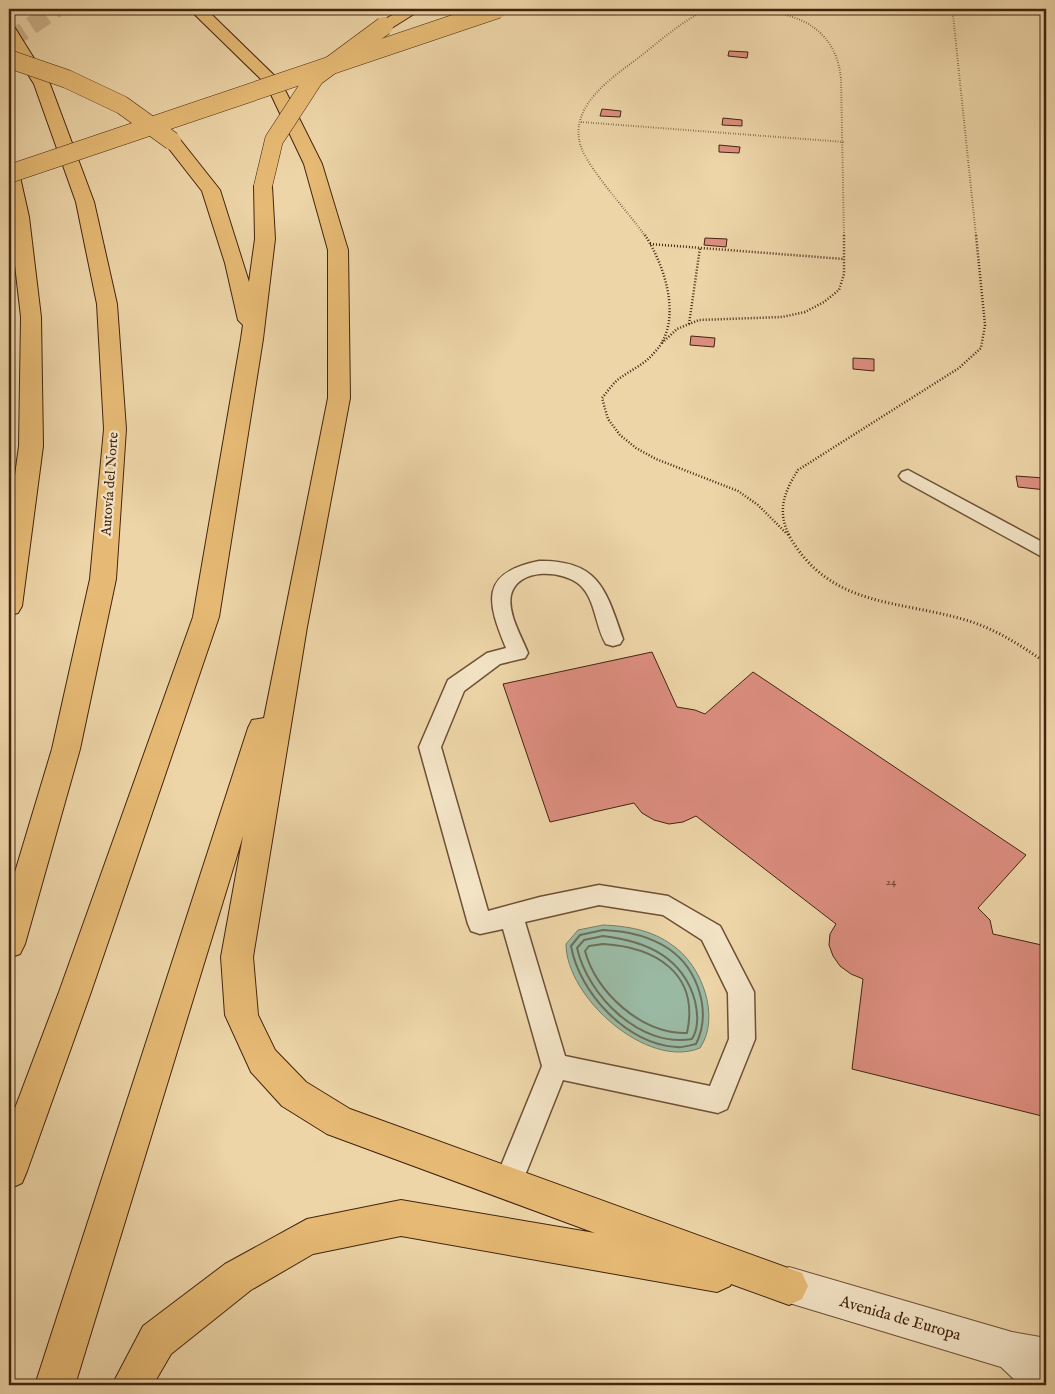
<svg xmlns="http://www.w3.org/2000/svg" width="1055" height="1394" font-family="'IM FELL English',serif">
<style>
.water{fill:#9ab9a3;stroke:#777d68}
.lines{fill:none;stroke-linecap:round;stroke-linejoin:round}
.shore{stroke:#6e6e59;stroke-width:2}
.building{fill:#dd8e80;stroke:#43240f}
.highway-tunnel{stroke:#cbb289;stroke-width:18;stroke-dasharray:18 9;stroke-linecap:butt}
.lane-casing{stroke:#6e5035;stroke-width:3}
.street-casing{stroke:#6e5035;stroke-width:2}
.highway-casing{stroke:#43240f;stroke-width:2}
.path-far2{stroke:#43240f;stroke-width:2;stroke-dasharray:0.5 2;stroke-linecap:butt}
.path-far1{stroke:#43240f;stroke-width:2.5;stroke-dasharray:1 2;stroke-linecap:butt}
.path{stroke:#43240f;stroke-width:3;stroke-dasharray:1 2.5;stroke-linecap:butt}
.lane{fill:#f3e4c6;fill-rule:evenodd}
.street{fill:#f3e4c6;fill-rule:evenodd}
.highway{fill:#e6ba74;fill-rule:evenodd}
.highway-bridge-casing{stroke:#43240f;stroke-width:19;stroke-linecap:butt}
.highway-bridge{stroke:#e6ba74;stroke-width:18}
.labels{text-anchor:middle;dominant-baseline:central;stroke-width:4.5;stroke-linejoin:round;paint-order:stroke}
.number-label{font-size:11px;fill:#6a3e2b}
.street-label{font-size:14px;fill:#43240f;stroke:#f3e4c6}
.near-street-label{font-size:16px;fill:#43240f;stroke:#f3e4c6}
</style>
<rect width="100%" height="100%" fill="#edd5a8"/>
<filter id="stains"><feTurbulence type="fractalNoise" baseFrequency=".004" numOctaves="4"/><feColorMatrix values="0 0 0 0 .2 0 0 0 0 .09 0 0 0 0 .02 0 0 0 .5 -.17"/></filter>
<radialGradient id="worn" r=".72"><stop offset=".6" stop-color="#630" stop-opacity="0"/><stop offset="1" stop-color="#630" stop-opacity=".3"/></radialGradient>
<path class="water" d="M 603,925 C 627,926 652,930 672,945 C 702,965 721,1017 700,1048 C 647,1070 566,997 566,944 L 578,930 Z"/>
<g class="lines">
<g class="shore">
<path d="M 603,930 C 626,931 650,936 669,949 C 698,969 712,1012 696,1044 C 690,1045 683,1048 677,1047 C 627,1045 579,992 571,946 L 580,935 Z"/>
<path d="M 603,936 C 646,941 683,957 695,1001 C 698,1014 699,1028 692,1039 C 640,1048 588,996 577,948 L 584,940 Z"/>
<path d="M 603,944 C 655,947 700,973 687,1033 C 642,1034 596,993 585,951 L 589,946 Z"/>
</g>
</g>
<g class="building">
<polygon points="729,51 748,52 747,58 728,56"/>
<polygon points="602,109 621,111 620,117 600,116"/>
<polygon points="723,118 742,120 742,126 722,125"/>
<polygon points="719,145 740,147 739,153 719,152"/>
<polygon points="705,238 727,239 726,247 704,245"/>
<polygon points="691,336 715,338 714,347 690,345"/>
<polygon points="853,358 874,359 874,371 853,369"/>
<polygon points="1016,476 1044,478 1046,490 1018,487"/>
<polygon points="652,652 677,707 695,710 705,714 753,672 1026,855 978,908 990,920 993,934 1046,946 1046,1117 852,1069 863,979 851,974 840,966 833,956 829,945 830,934 836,924 696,816 683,822 669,824 654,820 642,813 634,803 550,822 503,684"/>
</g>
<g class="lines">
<polyline class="highway-tunnel" points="9,41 56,9"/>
<defs>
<g id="lane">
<polygon points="908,470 1046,544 1046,559 902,480 899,476 902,472"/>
<path d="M 539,561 C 599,560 606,590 623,639 L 620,644 L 613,646 L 606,644 C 595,626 596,600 580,585 C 563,570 518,567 511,595 C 507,613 522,637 528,653 L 525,658 L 500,664 L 464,691 L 441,747 L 488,911 L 540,897 L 599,885 L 668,896 L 720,926 L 754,992 L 755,1039 L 727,1109 L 718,1113 L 563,1080 L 518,1193 L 508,1197 L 498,1193 L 494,1183 L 542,1066 L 503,929 L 480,934 L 471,931 L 468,924 L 419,747 L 448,680 L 487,653 L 506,648 C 487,602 479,573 539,561 ZM 599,905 L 663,915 L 702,940 L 728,993 L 729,1039 L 710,1086 L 565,1056 L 525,922 Z"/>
</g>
<polygon id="street" points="789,1267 1012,1332 1046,1338 1046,1385 1020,1385 1001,1367 776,1299 770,1286 776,1273"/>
<g id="highway">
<polygon points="189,9 206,9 281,82 322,164 348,250 350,398 307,627 253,957 258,1015 275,1050 306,1082 350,1109 802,1273 808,1286 802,1299 789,1305 731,1284 730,1286 717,1292 401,1236 313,1254 251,1290 171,1354 153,1385 112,1385 143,1326 225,1264 307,1219 401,1200 595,1233 327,1134 282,1106 251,1072 225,1015 221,957 243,836 75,1385 35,1385 248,728 252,720 264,718 328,398 328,250 304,164 266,84"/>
<polygon points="403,9 422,9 390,29 378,29 376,26 378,23"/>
<polygon points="9,26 15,28 50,84 94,202 117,304 126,429 116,579 80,749 25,944 20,954 9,958 9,892 52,749 90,579 104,429 97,304 76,202 34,84 9,44"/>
<polygon points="172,136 178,137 220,190 249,282 255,239 254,186 256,182 270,182 272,186 275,239 263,339 219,617 91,992 27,1171 22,1183 9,1189 9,1124 59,992 193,617 241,339 243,325 238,320 225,263 202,191 163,141 166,137"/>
<polygon points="9,163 15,164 18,168 29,217 41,317 43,446 22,606 18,613 9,615 9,519 19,446 21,317 9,213"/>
</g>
</defs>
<use href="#lane" class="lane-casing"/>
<use href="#street" class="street-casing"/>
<use href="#highway" class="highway-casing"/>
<g class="path-far2">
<polyline points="950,9 953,15 976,236"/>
<path d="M 703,12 C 759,7 834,6 841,79 L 844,236"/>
<polyline points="581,122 844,142"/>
<path d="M 645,236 C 628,211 591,173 581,147 C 567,105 615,76 642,55 C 663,38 683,21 707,9"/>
</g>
<g class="path-far1">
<path d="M 645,235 C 665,266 684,322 654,353 C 645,364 631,370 620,378 C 613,383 608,391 602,398 L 608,419 L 620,435 L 636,448 L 656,459 L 738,491 L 758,505 L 787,534"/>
<polyline points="650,244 844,259"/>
<polyline points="689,324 700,248"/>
<polyline points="662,343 677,329 699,320 782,317 805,312 824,302 839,290 844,274 844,235"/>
<path d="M 789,535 C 777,511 784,492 798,470 L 959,368 L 981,348 L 985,325 L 976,235"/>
</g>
<path class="path" d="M 788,534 C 830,609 898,599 969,621 C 997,630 1022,646 1046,663"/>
<use href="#lane" class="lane"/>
<use href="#street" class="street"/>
<use href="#highway" class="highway"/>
<defs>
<g id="highway-bridge">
<polyline points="9,59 67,79 122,105 172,141"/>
<polyline points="9,174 498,9"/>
<polyline points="263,186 274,140 315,77 384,26"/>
</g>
</defs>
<use href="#highway-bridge" class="highway-bridge-casing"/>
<use href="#highway-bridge" class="highway-bridge"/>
</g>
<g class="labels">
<g class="number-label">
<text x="891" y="882">24</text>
</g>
<g class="street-label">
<text transform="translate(110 484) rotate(-86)">Autovía del Norte</text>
</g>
<g class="near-street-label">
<text transform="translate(900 1319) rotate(16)">Avenida de Europa</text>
</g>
</g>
<rect width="1055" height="1394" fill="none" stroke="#edd5a8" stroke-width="30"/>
<rect x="10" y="10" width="1035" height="1374" fill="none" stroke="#43240f" stroke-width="2.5"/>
<rect x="15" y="15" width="1025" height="1364" fill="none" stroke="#43240f"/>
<rect width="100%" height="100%" filter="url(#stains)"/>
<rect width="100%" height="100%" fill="url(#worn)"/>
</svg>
